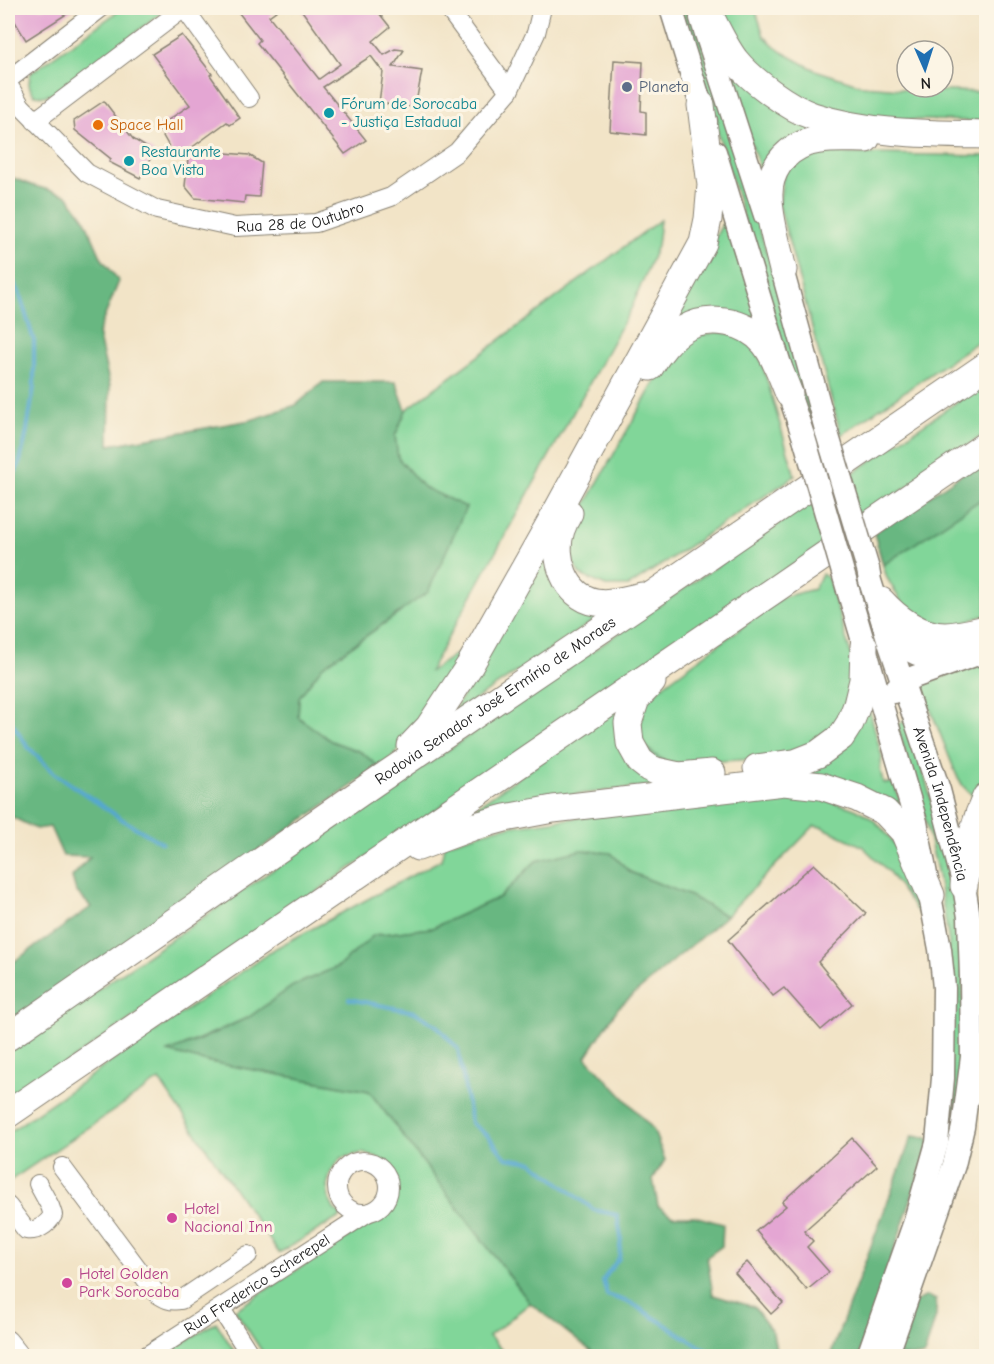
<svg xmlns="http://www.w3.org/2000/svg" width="994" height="1364" font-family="'Comic Neue',sans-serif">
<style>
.green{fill:#81d699;stroke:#4e795a;stroke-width:1.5}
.forest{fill:#68b781;stroke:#426a4e;stroke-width:1.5}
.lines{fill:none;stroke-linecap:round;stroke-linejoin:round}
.stream{stroke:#55a7d0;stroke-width:4}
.building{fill:#e4a6d3}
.minor-casing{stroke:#878072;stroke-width:20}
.major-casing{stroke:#878072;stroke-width:25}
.highway-casing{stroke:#878072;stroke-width:29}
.minor{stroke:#fff;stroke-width:18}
.major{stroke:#fff;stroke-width:22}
.highway{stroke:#fff;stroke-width:27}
.major-bridge-casing{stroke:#878072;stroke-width:25;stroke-linecap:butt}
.major-bridge{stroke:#fff;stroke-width:22}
.service-dot{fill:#5c6f8a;stroke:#fcf5e5;stroke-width:2}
.culture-dot{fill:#0f9aa8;stroke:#fcf5e5;stroke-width:2}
.food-dot{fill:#e8710a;stroke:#fcf5e5;stroke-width:2}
.hotel-dot{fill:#d1479c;stroke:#fcf5e5;stroke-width:2}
.labels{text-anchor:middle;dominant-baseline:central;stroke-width:6;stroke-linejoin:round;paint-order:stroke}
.service-label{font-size:16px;fill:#4e5e75;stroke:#fcf5e5;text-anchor:start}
.culture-label{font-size:16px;fill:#0d838f;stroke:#fcf5e5;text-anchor:start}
.food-label{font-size:16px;fill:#c56008;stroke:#fcf5e5;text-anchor:start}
.street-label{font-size:16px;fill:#1c1c1c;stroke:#fcf5e5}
.hotel-label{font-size:16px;fill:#b23c85;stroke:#fcf5e5;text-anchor:start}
</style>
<rect width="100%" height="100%" fill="#fcf5e5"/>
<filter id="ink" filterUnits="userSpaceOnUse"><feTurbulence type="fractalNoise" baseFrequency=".0167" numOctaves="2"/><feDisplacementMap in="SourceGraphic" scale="12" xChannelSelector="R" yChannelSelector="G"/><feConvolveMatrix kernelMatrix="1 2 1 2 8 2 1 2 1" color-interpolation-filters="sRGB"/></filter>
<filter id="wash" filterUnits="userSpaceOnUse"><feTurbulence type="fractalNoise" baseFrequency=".008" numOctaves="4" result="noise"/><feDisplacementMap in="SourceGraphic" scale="24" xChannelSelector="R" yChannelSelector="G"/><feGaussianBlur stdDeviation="1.35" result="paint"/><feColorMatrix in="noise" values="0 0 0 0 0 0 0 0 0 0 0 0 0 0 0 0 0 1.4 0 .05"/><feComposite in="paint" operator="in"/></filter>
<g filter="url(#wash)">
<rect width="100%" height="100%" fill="#f2e4c7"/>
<g class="green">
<path d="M 123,8 L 164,8 L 162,13 L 52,94 L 44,96 L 35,95 C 28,88 28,83 31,73 Z"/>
<polygon points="680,8 691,8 818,418 807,426"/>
<polygon points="714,8 755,8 764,36 780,51 815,70 864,86 913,90 986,92 986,121 863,119 817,110 752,67"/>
<polygon points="721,53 833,134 766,188"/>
<polygon points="819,153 986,156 986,336 841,435 779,205 784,170 793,161"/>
<polygon points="728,214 769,335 729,315 648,358"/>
<polygon points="660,220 657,246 632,307 429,672 477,640 415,732 392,757 379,767 361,752 331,741 298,717 299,697 322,667 401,612 466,507 423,487 398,458 395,436 406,410"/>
<polygon points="717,332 735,334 755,349 762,363 795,476 629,586 606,586 580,575 567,551 568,535 666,362 681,340"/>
<polygon points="986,382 986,433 8,1103 8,1051"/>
<polygon points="986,496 986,615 947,628 906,610 887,578 883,565"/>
<polygon points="558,519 554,563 611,609 452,715"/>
<polygon points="822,574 828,578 852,658 851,687 841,713 829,733 788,757 670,764 655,755 642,743 639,729 645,702 665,684 783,597 814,589"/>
<polygon points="986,661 986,779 975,798 963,786 956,774 922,688 924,684"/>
<polygon points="866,696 882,757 880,768 883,783 894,783 901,804 895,808 795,771"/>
<polygon points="625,704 620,727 687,782 544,798 494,806 461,817"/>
<polygon points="908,719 954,879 962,939 964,1066 951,1148 927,1208 949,943 938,875 925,819 897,725"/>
<path d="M 779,792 C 803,797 834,800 857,810 C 883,820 907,860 915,886 C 917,895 918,905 919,914 L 889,872 L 862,846 L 822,827 L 814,826 L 726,916 L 690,896 L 630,872 L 611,853 L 536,861 L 500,897 L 432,928 L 374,935 L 339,966 L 293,986 L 249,1017 L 169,1052 L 204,1061 L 369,1091 L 530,1303 L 489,1336 L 507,1356 L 265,1356 L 235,1310 L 388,1211 L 396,1196 L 397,1179 L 390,1165 L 377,1157 L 362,1153 L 341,1158 L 331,1171 L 327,1186 L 329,1199 L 334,1209 L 342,1216 L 279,1253 L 159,1080 L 8,1182 L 8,1133 L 276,948 L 441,860 L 445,844 L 498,828 Z"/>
<polygon points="216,1322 237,1356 163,1356"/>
</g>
<g class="forest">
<polygon points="8,176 31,185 67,195 84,218 102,259 119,281 98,333 110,386 109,445 251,420 296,405 323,382 396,382 406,410 395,436 398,458 423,487 466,507 428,592 322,667 299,697 298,717 331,741 361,752 379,767 8,1023 8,966 91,907 76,891 72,877 90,857 63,856 50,827 36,829 8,815"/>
<polygon points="986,458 986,496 883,565 874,533"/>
<polygon points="581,850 611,853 630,872 690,896 726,916 618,1008 586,1057 653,1129 665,1160 653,1179 658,1206 673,1216 694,1216 723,1224 722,1246 707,1257 713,1295 754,1307 773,1333 777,1356 600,1356 596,1355 530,1303 369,1091 204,1061 168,1052 197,1041 249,1017 293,986 339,966 374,935 432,928 500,897 536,861"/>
<polygon points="912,1136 927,1138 930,1142 859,1356 830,1356"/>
<polygon points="927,1296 936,1300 936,1316 924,1356 897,1356 915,1302"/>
</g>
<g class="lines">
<g class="stream">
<polyline points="8,272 19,292 34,341 34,387 26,436 19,465 8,485"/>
<polyline points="8,717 28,747 54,773 123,820 162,843"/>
<polyline points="349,999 415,1012 437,1026 458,1049 471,1123 487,1135 506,1158 532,1162 594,1210 617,1215 621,1237 619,1258 603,1280 607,1295 631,1303 715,1356"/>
</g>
</g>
<g id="blocks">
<g class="building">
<polygon points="8,8 76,8 26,40 8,10"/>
<polygon points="235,8 280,8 269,16 319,79 340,64 300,8 375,8 390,27 373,41 384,55 395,49 404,50 393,67 422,71 415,108 379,103 383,72 371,56 323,87 366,140 345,154 257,43 260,40"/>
<polygon points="182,35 212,74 210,75 240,118 230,125 227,122 176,159 158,127 190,105 152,54"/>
<polygon points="614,60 643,62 641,111 646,112 646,135 610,131"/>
<polygon points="104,101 133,139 154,152 140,178 109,162 111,159 75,130 74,121"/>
<polygon points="189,150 249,155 262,163 259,197 245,196 244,203 195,198 185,186"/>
<polygon points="814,864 866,913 818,962 852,1004 821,1030 784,988 773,996 728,940"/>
<polygon points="852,1138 877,1166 804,1231 813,1241 807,1247 829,1272 807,1290 756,1231 786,1206 782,1202"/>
<polygon points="747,1262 783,1303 771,1314 735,1273"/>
</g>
</g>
</g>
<g filter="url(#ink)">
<use href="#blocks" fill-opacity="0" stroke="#878072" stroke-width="1.5"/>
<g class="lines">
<defs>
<g id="minor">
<polyline points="184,8 249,98"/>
<polyline points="448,8 509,91"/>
<polyline points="8,80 101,8"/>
<path id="s1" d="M 8,84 L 21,106 L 87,173 L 157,210 L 235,227 L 316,223 L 391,197 L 457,152 L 509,91 L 536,33 L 542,8"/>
<polyline points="35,121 184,8"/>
<polyline points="971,921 986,958"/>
<polyline points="971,1098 979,1078 986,1074"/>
<circle cx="363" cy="1187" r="26"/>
<path d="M 62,1167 L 156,1293 C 165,1299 170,1302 181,1300 L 248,1255"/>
<path d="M 8,1206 L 26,1230 C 37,1232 47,1225 53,1215 L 50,1206 L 38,1184"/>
<polyline points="221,1309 251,1356"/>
<polyline points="8,1340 21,1356"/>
<path id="s2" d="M 146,1356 L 367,1213"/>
</g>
<g id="major">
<polyline points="671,8 706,121"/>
<polyline points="701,18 765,215"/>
<polyline points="715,152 789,394 805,441"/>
<polyline points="778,255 827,433"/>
<path id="s3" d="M 868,569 L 870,581 L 890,645 L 939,790 L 964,886 L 969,917 L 971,977 L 972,1057 L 963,1127 L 954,1165 L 887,1356"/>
<polyline points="848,590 916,822 940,949 944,988 943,1078 937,1143 914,1224 868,1356"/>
<path d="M 891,626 C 904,660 935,661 967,657"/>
<polyline points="893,692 903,681 986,651"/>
<polyline points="965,881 974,863 986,851"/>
</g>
<g id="highway">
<path d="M 706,8 C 715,25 723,44 735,60 C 751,80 789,108 813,116 C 868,134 929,134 986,135"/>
<path d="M 783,270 C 778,248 769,219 769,197 C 768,173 783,151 806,143 C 825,137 847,139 866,139"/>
<path d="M 650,367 C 658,353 671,337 684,329 C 709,314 747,321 765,344 C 776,358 782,377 789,394"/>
<path d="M 569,513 C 566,518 563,524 561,530 C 552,557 565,597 596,602 C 611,605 628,599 642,596"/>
<path d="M 881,601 C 897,619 920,636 945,636 C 959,636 973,632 986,629"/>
<polyline points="652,682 636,699 628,723 630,743 640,761 649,768 656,771 679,776 712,773"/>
<polyline points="411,746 429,727 470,665 557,511 703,243 708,219 711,185 701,105"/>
<polyline points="757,768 795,763 818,754 841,737 850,723 857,705 863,680 864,646"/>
<polyline points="418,847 472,827 505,818 553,809 784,782 821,786 857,798 885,812 904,832 931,895"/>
<polyline points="964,886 966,855 979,814 986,797"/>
<path id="s4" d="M 8,1037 L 374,783 L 655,593 L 986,366"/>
<polyline points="8,1114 986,445"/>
</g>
</defs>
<use href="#minor" class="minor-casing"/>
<use href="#major" class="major-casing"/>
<use href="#highway" class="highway-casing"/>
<use href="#minor" class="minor"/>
<use href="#major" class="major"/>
<use href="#highway" class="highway"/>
<defs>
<g id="major-bridge">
<polyline points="827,433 868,569"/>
<polyline points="805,441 848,590"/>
</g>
</defs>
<use href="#major-bridge" class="major-bridge-casing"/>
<use href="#major-bridge" class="major-bridge"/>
</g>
</g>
<circle class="service-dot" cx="627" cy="87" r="6"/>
<g class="culture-dot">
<circle cx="329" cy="113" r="6"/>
<circle cx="129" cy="161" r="6"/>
</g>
<circle class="food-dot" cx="98" cy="125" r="6"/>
<g class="hotel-dot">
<circle cx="172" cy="1218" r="6"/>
<circle cx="67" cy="1283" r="6"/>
</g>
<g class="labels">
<g class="service-label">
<text x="639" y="87">Planeta</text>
</g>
<g class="culture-label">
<text x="341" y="104">Fórum de Sorocaba<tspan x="341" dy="18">- Justiça Estadual</tspan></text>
<text x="141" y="152">Restaurante<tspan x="141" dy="18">Boa Vista</tspan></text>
</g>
<g class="food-label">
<text x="110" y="125">Space Hall</text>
</g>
<g class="street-label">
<text stroke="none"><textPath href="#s1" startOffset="345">Rua 28 de Outubro</textPath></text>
<text stroke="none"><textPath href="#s4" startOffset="592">Rodovia Senador José Ermírio de Moraes</textPath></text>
<text stroke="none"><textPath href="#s3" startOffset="246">Avenida Independência</textPath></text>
<text stroke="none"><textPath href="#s2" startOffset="132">Rua Frederico Scherepel</textPath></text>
</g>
<g class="hotel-label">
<text x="184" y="1209">Hotel<tspan x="184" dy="18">Nacional Inn</tspan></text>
<text x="79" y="1274">Hotel Golden<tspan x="79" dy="18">Park Sorocaba</tspan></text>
</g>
</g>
<rect width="994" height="1364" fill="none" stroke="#fcf5e5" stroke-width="30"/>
<g transform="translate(925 69) rotate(177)"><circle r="28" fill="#fcf5e5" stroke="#a29e95" stroke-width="1.5"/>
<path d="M0-4.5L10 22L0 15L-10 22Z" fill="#1f6fb2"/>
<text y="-9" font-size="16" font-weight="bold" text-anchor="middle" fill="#1c1c1c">N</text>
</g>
</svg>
